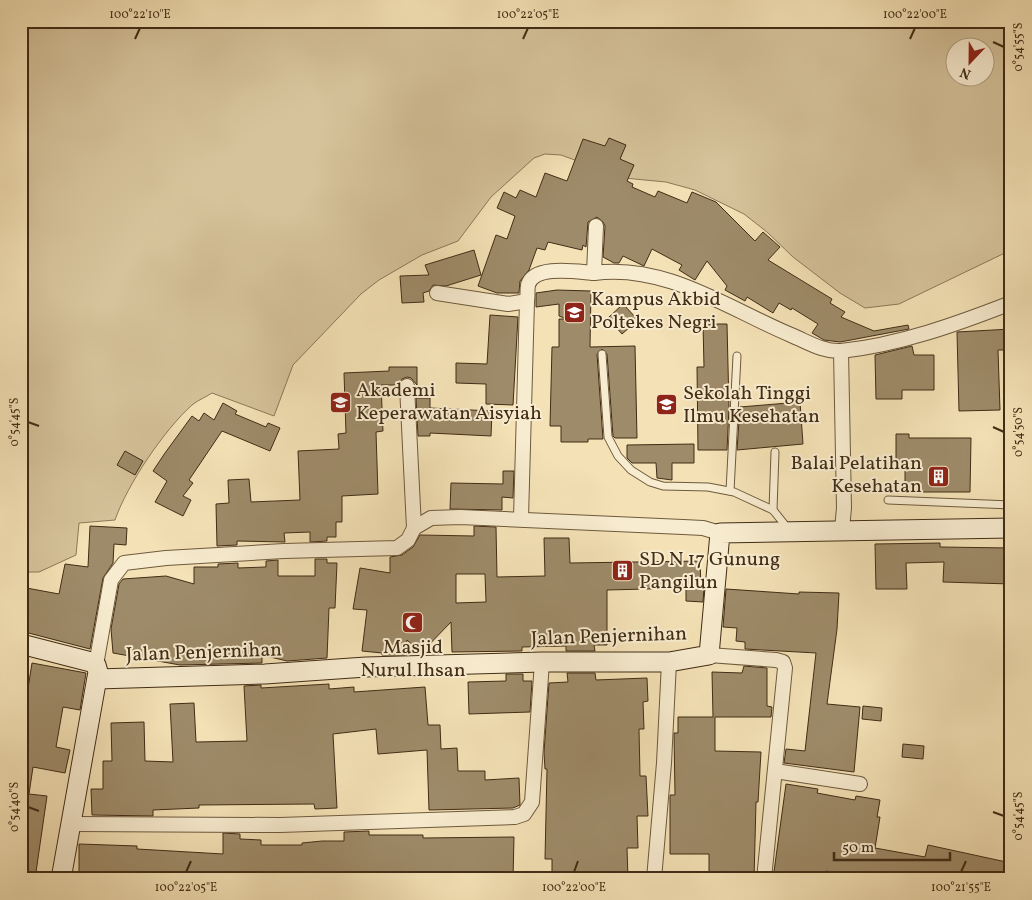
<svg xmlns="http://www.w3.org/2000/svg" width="1032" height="900" font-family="Vollkorn,serif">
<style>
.green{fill:#d6c39b;stroke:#8c7858;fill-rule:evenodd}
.building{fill:#9e8b69;stroke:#412c15;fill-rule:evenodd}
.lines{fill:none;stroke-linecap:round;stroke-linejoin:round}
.lane-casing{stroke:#6e5a3d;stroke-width:9}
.street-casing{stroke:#6e5a3d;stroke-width:16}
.secondary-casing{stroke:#412c15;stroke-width:21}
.lane{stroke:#f8ecd0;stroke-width:7}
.street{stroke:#f8ecd0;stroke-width:14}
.secondary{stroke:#f8ecd0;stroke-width:19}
.ticks{fill:none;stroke:#412c15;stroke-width:2}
.labels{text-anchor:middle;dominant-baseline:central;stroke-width:4;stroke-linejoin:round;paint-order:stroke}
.poi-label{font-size:20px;fill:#412c15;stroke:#f8ecd0;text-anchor:start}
.street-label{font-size:20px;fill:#412c15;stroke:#f8ecd0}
.neatline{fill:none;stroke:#412c15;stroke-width:2}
.ticks-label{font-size:12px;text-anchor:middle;fill:#412c15}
</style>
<rect width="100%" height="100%" fill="#f4e2b6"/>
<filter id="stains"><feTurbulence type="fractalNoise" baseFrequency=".004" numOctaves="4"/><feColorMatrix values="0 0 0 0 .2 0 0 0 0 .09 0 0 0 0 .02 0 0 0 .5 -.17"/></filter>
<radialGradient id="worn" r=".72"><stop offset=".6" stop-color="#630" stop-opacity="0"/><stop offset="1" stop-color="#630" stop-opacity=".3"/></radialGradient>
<path class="green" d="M 21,21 L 1011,21 L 1011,250 L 899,304 L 865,308 L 840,293 L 793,257 L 767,232 L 744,214 L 695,190 L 666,182 L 624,178 L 561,155 L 545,154 L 534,158 L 491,197 L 458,241 L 422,255 L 379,280 L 361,294 L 293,365 L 274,416 L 212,393 C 206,397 198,400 192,405 C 164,430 127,485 115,520 L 79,523 L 76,555 L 39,572 L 21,572 ZM 954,48 L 984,48 L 984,78 L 954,78 Z"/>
<g class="building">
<polygon points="609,138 626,145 620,159 634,165 627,181 633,184 632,187 655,197 658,191 687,203 692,192 716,202 755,241 763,232 780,247 768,260 832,299 830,303 845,312 841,317 874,331 908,325 909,329 840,342 824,340 812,333 818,324 792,308 791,310 779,303 773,313 747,297 745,301 725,290 727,286 707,261 695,280 679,270 682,265 652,249 644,266 623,256 619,263 614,263 603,257 605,226 603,222 597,217 588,222 586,247 583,245 582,250 548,242 545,250 537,248 529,270 520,281 519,293 497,293 478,286 496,235 507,239 515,216 497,208 504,192 516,198 520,190 536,197 545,173 567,181 583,139 605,146"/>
<polygon points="474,250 481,275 446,286 433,285 429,291 423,293 424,302 402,303 400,276 429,275 425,265"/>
<polygon points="557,290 591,291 590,347 635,346 637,438 615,438 613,436 607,354 602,349 597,354 603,439 588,439 588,442 561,442 561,426 550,426 552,347 559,347 559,319 567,319 559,316 559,304 536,307 536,293"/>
<polygon points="623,304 638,320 622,334 608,318"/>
<polygon points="490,315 518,317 513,405 486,404 486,384 456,383 456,363 487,364"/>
<polygon points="703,324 727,324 729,408 727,450 698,450 697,367 704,367"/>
<polygon points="1011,329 1011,350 998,350 1000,410 959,411 957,332"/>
<polygon points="912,346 914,355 934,355 934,390 902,390 902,399 876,399 875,355"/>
<polygon points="389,367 417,367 417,385 411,378 407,377 402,379 398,385 381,385 383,431 376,432 378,494 342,496 342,522 336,522 336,537 327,537 327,541 310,542 310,532 284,533 285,542 237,541 237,545 217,546 216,504 229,503 228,480 249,479 251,502 300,500 298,451 339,449 338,434 346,433 344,373 389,371"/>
<polygon points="416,398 430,398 430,408 492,411 491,436 430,433 430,436 418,436"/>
<polygon points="800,402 803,444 737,450 740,407"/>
<polygon points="223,403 237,411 235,414 266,427 268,423 280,428 270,451 222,431 189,480 193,483 183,496 191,500 183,516 155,502 167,481 153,471 165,453 192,416 199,421 204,413 214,420"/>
<polygon points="896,434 909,434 909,438 971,438 970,492 905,492 905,461 896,461"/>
<polygon points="694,444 694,463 672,463 672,480 657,478 656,463 632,463 627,458 627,445"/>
<polygon points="125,451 143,461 135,475 117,465"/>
<polygon points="503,471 514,471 513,498 502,497 502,510 450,509 451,483 503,484"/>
<polygon points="90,526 127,528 126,545 114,544 113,563 103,578 90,649 21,631 21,587 59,594 65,564 88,567"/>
<path d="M 474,526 L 496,527 L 497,577 L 545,576 L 544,538 L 569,538 L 570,563 L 700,561 L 701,588 L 704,588 L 703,602 L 686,601 L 686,588 L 607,590 L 607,645 L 594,645 L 595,651 L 566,651 L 566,646 L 522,647 L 522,651 L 452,652 L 451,622 L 421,653 L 407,640 L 405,655 L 382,655 L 382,653 L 362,651 L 367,610 L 353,609 L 360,568 L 390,573 L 390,557 L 402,555 L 413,547 L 420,535 L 474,536 ZM 456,574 L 485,574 L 486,602 L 456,603 Z"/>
<polygon points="940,543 940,547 1011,548 1011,584 943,582 944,562 906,563 907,589 876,589 875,544"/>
<polygon points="315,559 327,559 327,563 337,563 335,608 329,608 327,658 287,661 262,655 262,663 180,665 113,653 111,629 119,584 123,579 166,576 194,584 194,567 218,567 218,564 238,563 238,568 266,567 266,561 278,560 278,576 315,576"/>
<polygon points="726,589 799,594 799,592 839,593 837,629 827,704 860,707 854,772 784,763 786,749 805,751 816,653 745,649 745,642 736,641 737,628 723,627"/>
<polygon points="32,663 86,673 80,710 63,707 56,747 70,750 65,773 33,767 29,794 47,796 35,879 21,879 21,709 25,688 28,688"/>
<polygon points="744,666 767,668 767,706 772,707 771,717 715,717 715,751 761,752 758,802 756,802 754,879 709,879 709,854 670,854 670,795 675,795 674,733 678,733 678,717 713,717 712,672 742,673"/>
<polygon points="567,673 595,673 596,680 647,678 648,701 643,702 644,729 639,729 640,776 646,776 648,816 637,816 638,848 627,848 628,878 552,879 552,859 545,859 547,769 545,769 544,752 549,683 568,682"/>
<polygon points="506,674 523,674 523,681 532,681 530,712 469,714 468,682 506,681"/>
<polygon points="329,684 329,689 354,687 354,692 425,687 428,725 440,725 441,749 457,748 458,771 485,771 485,780 519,778 520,805 513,808 429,810 427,750 378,754 376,729 333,734 337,808 315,809 314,804 199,805 199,808 153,810 153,816 92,815 91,789 103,789 103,761 112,761 111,723 144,722 145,761 173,762 170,704 194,703 196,742 247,741 244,686 261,685 261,688"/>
<polygon points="863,706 882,708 881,721 862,719"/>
<polygon points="903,744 924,746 923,759 902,757"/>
<polygon points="786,784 818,789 817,793 855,800 856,796 880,800 877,817 880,817 875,848 925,857 928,845 1011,863 1011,879 943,879 910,872 909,879 860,879 861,877 826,871 825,879 773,879"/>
<polygon points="369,831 369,835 423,835 423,838 514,837 513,879 79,879 79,844 137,846 137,849 223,854 223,833 240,834 240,839 261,840 261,845 302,845 302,843 322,841 344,841 344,832"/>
</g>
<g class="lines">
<defs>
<g id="lane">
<polyline points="602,354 608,437 618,456 631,470 650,482 663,486 708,487 734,492 773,510 789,530"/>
<polyline points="730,491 737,356"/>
<polyline points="888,500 1011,505"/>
<polyline points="1010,505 1008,454 1011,440"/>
<polyline points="773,510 775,452"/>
</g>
<g id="street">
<path d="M 596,226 L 594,273 C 665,263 729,309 791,335 C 808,342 823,352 841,351 L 844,508 L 842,529"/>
<path d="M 437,293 L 508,304 L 527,301 C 528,296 527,290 528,285 C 534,264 578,272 594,273"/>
<path d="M 841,351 C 899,345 957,324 1011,303"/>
<polyline points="521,518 527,301"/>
<polyline points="414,528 431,518 460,517 683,527 703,528 720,533"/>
<polyline points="709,655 776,660 783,662 785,668 764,879"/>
<polyline points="96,665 111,580 124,563 166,558 284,551 397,548 408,540 414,528 407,386"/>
<polyline points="775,771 860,784"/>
<polyline points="72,824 280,825 515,817 524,814 532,802 542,662"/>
<polyline points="654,879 664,763 669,662"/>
</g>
<g id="secondary">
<polyline points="21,644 91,662 96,665 98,672 61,879"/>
<polyline points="97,679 265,674 366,667 542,662 669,662 709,655 720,533 1011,528"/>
</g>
</defs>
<use href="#lane" class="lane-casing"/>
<use href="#street" class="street-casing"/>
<use href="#secondary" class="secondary-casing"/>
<use href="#lane" class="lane"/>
<use href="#street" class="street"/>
<use href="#secondary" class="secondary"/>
</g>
<path class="ticks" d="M 135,39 L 140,28M 523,39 L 528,28M 910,39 L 915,28M 993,42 L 1004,47M 28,422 L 39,426M 993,427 L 1004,432M 28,807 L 39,811M 993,812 L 1004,816M 186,872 L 191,861M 574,872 L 578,861M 961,872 L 966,861"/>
<defs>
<symbol id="university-square" viewBox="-11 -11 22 22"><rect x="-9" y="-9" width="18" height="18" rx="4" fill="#8f2418" stroke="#f8ecd0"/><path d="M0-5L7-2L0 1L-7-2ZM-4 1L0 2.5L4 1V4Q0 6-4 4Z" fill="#fff"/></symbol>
<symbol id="building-square" viewBox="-11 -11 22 22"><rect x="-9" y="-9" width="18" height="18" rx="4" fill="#8f2418" stroke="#f8ecd0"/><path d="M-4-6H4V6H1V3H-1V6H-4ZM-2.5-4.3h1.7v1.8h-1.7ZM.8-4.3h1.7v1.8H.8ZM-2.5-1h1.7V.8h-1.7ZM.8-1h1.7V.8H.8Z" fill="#fff"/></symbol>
<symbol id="mosque-square" viewBox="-11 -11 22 22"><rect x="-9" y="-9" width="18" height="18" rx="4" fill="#8f2418" stroke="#f8ecd0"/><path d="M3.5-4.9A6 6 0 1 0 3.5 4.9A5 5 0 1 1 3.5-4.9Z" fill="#fff"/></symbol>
</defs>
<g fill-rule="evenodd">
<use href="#university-square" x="562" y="300" width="25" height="25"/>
<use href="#university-square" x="328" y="390" width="25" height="25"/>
<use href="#university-square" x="654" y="392" width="25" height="25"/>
<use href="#building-square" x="926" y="464" width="25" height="25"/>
<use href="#building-square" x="610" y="558" width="25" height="25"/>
<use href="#mosque-square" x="400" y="610" width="25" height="25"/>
</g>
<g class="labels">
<g class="poi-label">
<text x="591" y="300">Kampus Akbid<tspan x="591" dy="23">Poltekes Negri</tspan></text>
<text x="356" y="391">Akademi<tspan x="356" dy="23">Keperawatan Aisyiah</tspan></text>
<text x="683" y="394">Sekolah Tinggi<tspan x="683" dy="23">Ilmu Kesehatan</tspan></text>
<text x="922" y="464" text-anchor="end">Balai Pelatihan<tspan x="922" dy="23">Kesehatan</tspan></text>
<text x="639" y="560">SD N 17 Gunung<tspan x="639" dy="23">Pangilun</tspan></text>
<text x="413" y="648" text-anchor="middle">Masjid<tspan x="413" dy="23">Nurul Ihsan</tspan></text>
</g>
<g class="street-label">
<text transform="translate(609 637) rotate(-2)">Jalan Penjernihan</text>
<text transform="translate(204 653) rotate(-2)">Jalan Penjernihan</text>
</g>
</g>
<rect width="1032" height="900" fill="none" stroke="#f4e2b6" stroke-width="55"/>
<g transform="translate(970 62) rotate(202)"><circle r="24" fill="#f8ecd0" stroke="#af9f85"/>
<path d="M0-4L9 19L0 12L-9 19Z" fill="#8f2418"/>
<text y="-8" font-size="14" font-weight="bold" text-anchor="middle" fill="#412c15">N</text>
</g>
<path d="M834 852v8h116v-8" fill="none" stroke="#412c15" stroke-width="2.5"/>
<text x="842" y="852" font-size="15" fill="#412c15" stroke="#f8ecd0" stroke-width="4" paint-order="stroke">50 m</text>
<rect x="28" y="28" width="976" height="844" class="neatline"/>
<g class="ticks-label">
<text x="140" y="18">100°22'10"E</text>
<text x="528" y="18">100°22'05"E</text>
<text x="915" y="18">100°22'00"E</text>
<text transform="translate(1018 47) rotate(-90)" y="4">0°54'55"S</text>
<text transform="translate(14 422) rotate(-90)" y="4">0°54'45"S</text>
<text transform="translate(1018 432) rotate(-90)" y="4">0°54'50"S</text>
<text transform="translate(14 807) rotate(-90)" y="4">0°54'40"S</text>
<text transform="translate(1018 816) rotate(-90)" y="4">0°54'45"S</text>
<text x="186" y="891">100°22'05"E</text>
<text x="574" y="891">100°22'00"E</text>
<text x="961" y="891">100°21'55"E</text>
</g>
<rect width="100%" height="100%" filter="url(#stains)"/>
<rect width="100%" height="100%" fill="url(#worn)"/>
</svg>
